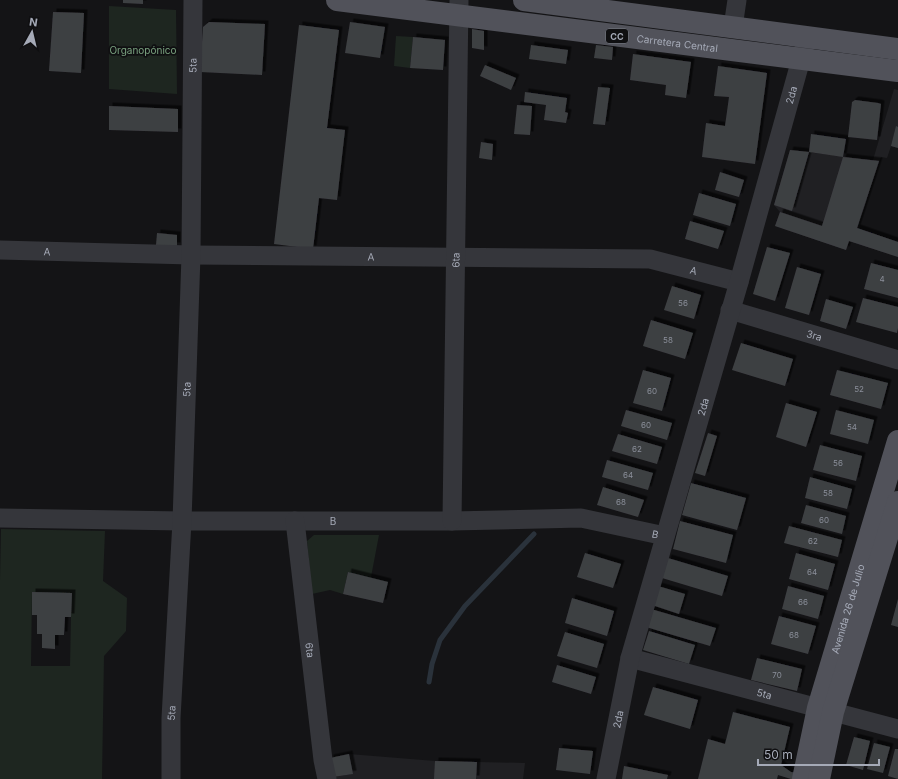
<svg xmlns="http://www.w3.org/2000/svg" width="898" height="779" font-family="Inter,sans-serif">
<style>
.built{fill:#202023}
.green{fill:#1e2620;fill-rule:evenodd}
.lines{fill:none;stroke-linecap:round;stroke-linejoin:round}
.stream{stroke:#2a323b;stroke-width:5}
.building{fill:#3e3f43;filter:url(#shadow)}
.minor{stroke:#35363b;stroke-width:19}
.major{stroke:#51525a;stroke-width:22}
.labels{text-anchor:middle;dominant-baseline:central;stroke-width:3.5;stroke-linejoin:round;paint-order:stroke}
.number-label{font-size:8px;fill:#8b8f9a}
.shield{fill:#0f0f11;stroke:#787c85;stroke-width:1}
.shield-label{font-size:9px;font-weight:bold;fill:#a5aab7}
.street-label{font-size:10px;fill:#a5aab7;stroke:#0f0f11}
.park-label{font-size:10px;fill:#7ba380;stroke:#0f0f11}
</style>
<defs>
<filter id="shadow"><feDropShadow dx="3.5" dy="-3.5" stdDeviation="0" flood-color="#0009"/></filter>
</defs>
<rect width="100%" height="100%" fill="#141416"/>
<g class="built">
<polygon points="894,89 898,90 898,148 891,146 887,158 881,157 858,228 898,242 898,257 849,241 846,250 775,226 780,212 774,205 790,150 873,160"/>
<polygon points="349,754 435,761 525,763 523,779 333,779 333,777 352,774"/>
</g>
<g class="green">
<polygon points="109,6 176,10 177,94 109,89"/>
<polygon points="396,36 413,37 410,68 394,66"/>
<path d="M 1,529 L 105,531 L 103,581 L 127,598 L 126,631 L 104,656 L 102,779 L 0,779 L 0,580 ZM 32,592 L 71,617 L 70,666 L 31,666 Z"/>
<polygon points="314,535 379,535 371,577 348,572 343,594 330,590 312,594 307,541"/>
</g>
<g class="lines">
<polyline class="stream" points="429,682 432,664 440,640 465,606 534,534"/>
</g>
<g class="building">
<polygon points="123,0 143,0 143,4 123,3"/>
<polygon points="53,12 84,13 81,73 49,71"/>
<polygon points="209,22 265,24 262,75 200,72 203,27"/>
<polygon points="350,22 385,27 380,58 345,53"/>
<polygon points="299,25 339,30 327,128 345,130 337,200 319,198 313,249 274,244"/>
<polygon points="472,29 484,31 484,50 472,48"/>
<polygon points="413,37 445,40 443,70 410,68"/>
<polygon points="531,45 568,50 566,64 529,59"/>
<polygon points="596,45 613,47 612,60 594,58"/>
<polygon points="633,54 691,62 686,98 665,95 666,85 630,80"/>
<polygon points="485,65 516,78 511,90 480,76"/>
<polygon points="718,66 767,73 755,164 702,157 706,123 725,126 729,97 714,96"/>
<polygon points="598,87 610,88 605,125 593,124"/>
<polygon points="525,92 567,98 565,112 568,113 566,123 544,120 546,105 524,102"/>
<polygon points="855,100 878,103 881,104 877,140 848,137 852,102"/>
<polygon points="517,105 532,106 530,135 514,134"/>
<polygon points="109,106 178,109 178,132 109,130"/>
<polygon points="896,126 898,127 898,148 891,146"/>
<polygon points="811,134 846,139 843,157 809,152 792,211 774,205 790,150 809,152"/>
<polygon points="481,142 493,144 492,160 479,158"/>
<polygon points="843,157 879,161 857,228 898,242 898,257 849,241 846,250 775,226 780,212 822,226"/>
<polygon points="720,172 744,180 739,197 715,190"/>
<polygon points="699,193 736,204 730,226 693,215"/>
<polygon points="690,221 724,231 718,249 685,239"/>
<polygon points="157,233 177,235 177,246 156,245"/>
<polygon points="767,247 790,253 775,301 753,294"/>
<polygon points="871,263 898,270 898,298 864,289"/>
<polygon points="797,267 821,274 809,315 785,308"/>
<polygon points="672,286 701,295 694,319 664,310"/>
<polygon points="863,298 898,307 898,328 897,333 856,322"/>
<polygon points="826,299 853,307 846,329 820,321"/>
<polygon points="651,320 693,333 685,359 643,346"/>
<polygon points="741,343 793,359 785,386 732,370"/>
<polygon points="643,370 671,378 662,411 633,403"/>
<polygon points="837,370 888,383 881,409 830,395"/>
<polygon points="786,403 817,412 806,447 776,437"/>
<polygon points="626,410 672,423 667,440 621,426"/>
<polygon points="836,410 874,420 868,444 830,434"/>
<polygon points="708,433 717,436 705,476 695,473"/>
<polygon points="618,434 662,447 657,464 612,451"/>
<polygon points="820,445 862,456 856,481 813,470"/>
<polygon points="607,460 653,473 648,490 602,477"/>
<polygon points="810,477 852,489 847,509 805,498"/>
<polygon points="691,483 746,498 737,530 682,515"/>
<polygon points="603,487 644,500 638,517 597,505"/>
<polygon points="806,505 846,516 842,534 801,523"/>
<polygon points="680,521 733,535 726,563 673,549"/>
<polygon points="789,526 842,540 838,557 784,543"/>
<polygon points="585,553 621,564 613,588 577,577"/>
<polygon points="796,553 835,564 828,590 789,579"/>
<polygon points="668,558 728,576 722,596 662,578"/>
<polygon points="348,572 388,582 383,603 343,594"/>
<polygon points="658,586 685,594 679,614 652,605"/>
<polygon points="788,586 824,596 818,619 782,609"/>
<polygon points="32,592 72,593 71,617 65,617 64,635 55,635 55,649 42,648 42,634 37,634 37,615 32,615"/>
<polygon points="572,598 614,611 607,636 565,623"/>
<polygon points="898,599 898,627 891,625"/>
<polygon points="651,609 716,628 710,646 646,627"/>
<polygon points="779,616 816,626 808,654 771,644"/>
<polygon points="649,631 695,645 689,664 643,650"/>
<polygon points="565,632 604,644 597,668 557,656"/>
<polygon points="757,658 802,669 797,691 751,680"/>
<polygon points="557,665 596,677 591,694 552,682"/>
<polygon points="653,687 698,700 690,729 644,715"/>
<polygon points="733,712 790,727 781,765 791,772 797,773 801,779 791,779 778,775 777,779 698,779 708,739 725,744"/>
<polygon points="854,737 870,741 863,770 846,765"/>
<polygon points="874,743 890,747 883,773 867,769"/>
<polygon points="559,748 593,751 590,774 556,770"/>
<polygon points="895,749 898,749 898,779 888,776"/>
<polygon points="349,754 353,774 333,777 330,758"/>
<polygon points="435,761 477,762 476,779 434,779"/>
<polygon points="624,766 668,775 667,779 622,779"/>
</g>
<g class="lines">
<g class="minor">
<polyline points="733,27 737,0"/>
<path id="s1" d="M 0,250 L 191,255 L 650,259 L 739,282"/>
<path id="s2" d="M 730,310 L 898,360"/>
<path id="s3" d="M 0,518 L 182,521 L 452,521 L 581,518 L 665,536"/>
<path id="s4" d="M 295,521 L 323,760 L 327,779"/>
<path id="s5" d="M 452,521 L 459,0"/>
<path id="s6" d="M 630,658 L 898,729"/>
<path id="s7" d="M 171,779 L 171,718 L 182,521 L 191,255 L 193,0"/>
<path id="s8" d="M 606,779 L 630,658 L 739,282 L 805,45"/>
</g>
<g class="major">
<path id="s9" d="M 337,0 L 898,71"/>
<polyline points="524,0 898,49"/>
<path id="s10" d="M 803,779 L 818,708 L 898,441"/>
<polyline points="819,779 833,712 898,502"/>
</g>
</g>
<g class="labels">
<g class="number-label">
<text x="882" y="279">4</text>
<text x="683" y="303">56</text>
<text x="668" y="340">58</text>
<text x="859" y="389">52</text>
<text x="652" y="391">60</text>
<text x="646" y="425">60</text>
<text x="852" y="427">54</text>
<text x="637" y="449">62</text>
<text x="838" y="463">56</text>
<text x="628" y="475">64</text>
<text x="828" y="493">58</text>
<text x="621" y="502">68</text>
<text x="824" y="520">60</text>
<text x="813" y="541">62</text>
<text x="812" y="572">64</text>
<text x="803" y="602">66</text>
<text x="794" y="635">68</text>
<text x="777" y="675">70</text>
</g>
<rect class="shield" x="606" y="29" width="22" height="14" rx="3"/>
<g class="shield-label">
<text x="617" y="36">CC</text>
</g>
<g class="street-label">
<text stroke="none"><textPath href="#s9" startOffset="343">Carretera Central</textPath></text>
<text stroke="none"><textPath href="#s7" startOffset="714">5ta</textPath></text>
<text stroke="none"><textPath href="#s8" startOffset="709">2da</textPath></text>
<text stroke="none"><textPath href="#s1" startOffset="47">A</textPath></text>
<text stroke="none"><textPath href="#s1" startOffset="371">A</textPath></text>
<text stroke="none"><textPath href="#s5" startOffset="261">6ta</textPath></text>
<text stroke="none"><textPath href="#s1" startOffset="695">A</textPath></text>
<text stroke="none"><textPath href="#s2" startOffset="88">3ra</textPath></text>
<text stroke="none"><textPath href="#s7" startOffset="390">5ta</textPath></text>
<text stroke="none"><textPath href="#s8" startOffset="385">2da</textPath></text>
<text stroke="none"><textPath href="#s3" startOffset="333">B</textPath></text>
<text stroke="none"><textPath href="#s3" startOffset="657">B</textPath></text>
<text stroke="none"><textPath href="#s10" startOffset="176">Avenida 26 de Julio</textPath></text>
<text stroke="none"><textPath href="#s4" startOffset="130">6ta</textPath></text>
<text stroke="none"><textPath href="#s6" startOffset="139">5ta</textPath></text>
<text stroke="none"><textPath href="#s7" startOffset="66">5ta</textPath></text>
<text stroke="none"><textPath href="#s8" startOffset="61">2da</textPath></text>
</g>
<g class="park-label">
<text x="143" y="50">Organopónico</text>
</g>
</g>
<g transform="translate(32 32) rotate(8)" stroke="#0f0f11" stroke-width="3" paint-order="stroke">
<path d="M0-3L7 15L0 10L-7 15Z" fill="#a5aab7"/>
<text y="-6" font-size="11" font-weight="bold" text-anchor="middle" fill="#a5aab7">N</text>
</g>
<path d="M758 759v6h121v-6" fill="none" stroke="#a5aab7" stroke-width="2"/>
<text x="764" y="759" font-size="12" fill="#a5aab7" stroke="#0f0f11" stroke-width="3" paint-order="stroke">50 m</text>
</svg>
